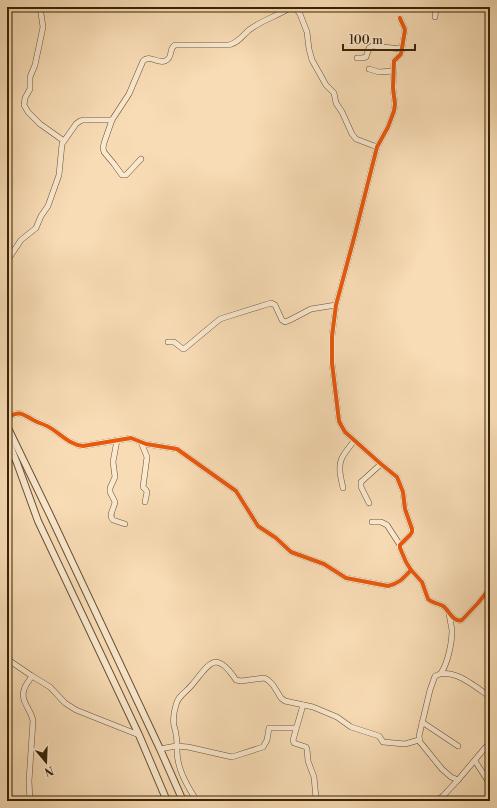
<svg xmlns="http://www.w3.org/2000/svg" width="497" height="808" font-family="'Libre Bodoni',serif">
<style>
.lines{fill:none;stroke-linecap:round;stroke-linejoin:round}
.minor-casing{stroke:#685131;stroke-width:6}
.tertiary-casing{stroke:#685131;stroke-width:8}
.minor{stroke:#fae8cf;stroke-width:5}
.tertiary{stroke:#fae8cf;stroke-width:6}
.cycleway-casing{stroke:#fae8cf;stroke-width:6}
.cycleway{stroke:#e8590c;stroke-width:4}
</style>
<rect width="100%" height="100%" fill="#f8dcb5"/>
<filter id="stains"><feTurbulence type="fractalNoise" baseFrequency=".005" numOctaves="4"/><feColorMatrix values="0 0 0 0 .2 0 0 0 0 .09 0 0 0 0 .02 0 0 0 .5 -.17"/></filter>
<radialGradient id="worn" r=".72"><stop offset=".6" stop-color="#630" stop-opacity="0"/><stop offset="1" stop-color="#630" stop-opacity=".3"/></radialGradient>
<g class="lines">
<defs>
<g id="minor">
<polyline points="40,7 43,27 35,65 30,77 30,89 25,98 24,105 28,112 40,124 64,141"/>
<polyline points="295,7 300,14 307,32 309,49 312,60 326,85 334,93 336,103 342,112 352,134 356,139 377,147"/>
<polyline points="435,17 436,7"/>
<path d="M 400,18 C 401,22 404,26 405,30 L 401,54 L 394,61 L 393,88 L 395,104 L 394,111 L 388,127 L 377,147 L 354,238 L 336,305 L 332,336 L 332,363 L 339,421 L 341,425 L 345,432 L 381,464 L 397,477 L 403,492 L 405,509 L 412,529 L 412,532 L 410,535 L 400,545 L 400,548 L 406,562 L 411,570 L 422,582 L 428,599 C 432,603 438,603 443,606 C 449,610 453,623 462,620 L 478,603 L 490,588"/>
<polyline points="357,58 362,58 366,57 369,48 372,46 402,49"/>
<polyline points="369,69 379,72 394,71"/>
<path d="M 141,159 L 126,175 L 122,175 L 114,164 L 104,152 L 103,148 L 104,143 L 112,120 L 129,94 L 143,61 C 150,54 157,64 165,61 C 174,57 168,49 175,45 L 229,45 C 239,42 241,37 249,30 C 262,20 278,16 291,7"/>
<polyline points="7,261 21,240 36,228 41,216 48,206 59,175 62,144 64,141 76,124 80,121 83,120 112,120"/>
<polyline points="168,342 174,342 183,349 184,349 220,319 271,303 275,305 282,320 285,322 290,320 311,309 336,305"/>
<path d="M 7,418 C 21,409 23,415 35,421 C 39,423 43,424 47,426 C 59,432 69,445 83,446 L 131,438 L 146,444 L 177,449 L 236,491 L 258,526 L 276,538 L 291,552 L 324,564 L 346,578 L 388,586 C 399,584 404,577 411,570"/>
<path d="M 117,440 L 113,462 L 115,477 L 110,488 L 110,492 L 115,502 C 114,509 108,515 113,520 L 125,524"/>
<polyline points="141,442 147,457 143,487 146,490 147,492 145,502"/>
<path d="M 343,488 C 341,478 337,466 343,456 C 346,451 350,446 354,441"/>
<polyline points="369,503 361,487 361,482 381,464"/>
<polyline points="372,522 381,522 387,525 400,545"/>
<polyline points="7,659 32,676 50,687 65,703 76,710 139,735"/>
<path d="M 441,673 C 448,663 452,642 452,630 C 451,625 450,619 449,614"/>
<path d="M 490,697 C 476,687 452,666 435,676 L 430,690 L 419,736 L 420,742 L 442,769 L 451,777 L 458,780 L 490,742"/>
<polyline points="303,705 293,740 294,743 306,747 307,749 308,761 314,777 316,798 318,801"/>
<polyline points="422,722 458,746"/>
<polyline points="160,749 176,746 188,747 232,757 263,747 267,740 269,728 296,728"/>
<polyline points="475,761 490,784"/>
<path d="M 30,801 L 29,781 L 33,721 C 32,711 20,701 24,690 C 25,685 29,681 32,676"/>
<path d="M 197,801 C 189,789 180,774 178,760 C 176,751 178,743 176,735 C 176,732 175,729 174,726 C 173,720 174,711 176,705 C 177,697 186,692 191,686 C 209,665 215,648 236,680 L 241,681 L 264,678 L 268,680 L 273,685 L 281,698 L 285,701 L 313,707 L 337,717 L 351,727 L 379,736 L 383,742 L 405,744 L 419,740"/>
<polyline points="436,801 443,796 458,780"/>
</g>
<g id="tertiary">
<polyline points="7,426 50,515 160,749 183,801"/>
<polyline points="7,438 17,463 38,521 139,735 167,801"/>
</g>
</defs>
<use href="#minor" class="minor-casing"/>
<use href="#tertiary" class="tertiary-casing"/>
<use href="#minor" class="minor"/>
<use href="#tertiary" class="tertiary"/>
<defs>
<g id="cycleway">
<path d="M 400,18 C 401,22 404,26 405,30 L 401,54 L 394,61 L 393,88 L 395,104 L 394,111 L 388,127 L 377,147 L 354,238 L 336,305 L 332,336 L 332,363 L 339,421 L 341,425 L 345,432 L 381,464 L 397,477 L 403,492 L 405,509 L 412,529 L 412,532 L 410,535 L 400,545 L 400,548 L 406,562 L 411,570 L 422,582 L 428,599 C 432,603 438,603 443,606 C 449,610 453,623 462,620 L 478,603 L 490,588"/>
<path d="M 7,418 C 21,409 23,415 35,421 C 39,423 43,424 47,426 C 59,432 69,445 83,446 L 131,438 L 146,444 L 177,449 L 236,491 L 258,526 L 276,538 L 291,552 L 324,564 L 346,578 L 388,586 C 399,584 404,577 411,570"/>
</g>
</defs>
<use href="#cycleway" class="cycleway-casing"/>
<use href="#cycleway" class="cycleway"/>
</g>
<rect width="497" height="808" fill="none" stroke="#f8dcb5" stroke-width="24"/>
<rect x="8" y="8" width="481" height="792" fill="none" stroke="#382305" stroke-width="2"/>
<rect x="12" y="12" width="473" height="784" fill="none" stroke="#382305"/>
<g transform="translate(46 762) rotate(161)" stroke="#fae8cf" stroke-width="3" paint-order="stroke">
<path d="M0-3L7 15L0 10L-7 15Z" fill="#382305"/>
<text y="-6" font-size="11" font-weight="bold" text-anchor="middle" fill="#382305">N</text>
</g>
<path d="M343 44v6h72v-6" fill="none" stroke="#382305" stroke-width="2"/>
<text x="349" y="44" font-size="12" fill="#382305" stroke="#fae8cf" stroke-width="3" paint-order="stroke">100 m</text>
<rect width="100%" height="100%" filter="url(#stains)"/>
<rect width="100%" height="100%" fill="url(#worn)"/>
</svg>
